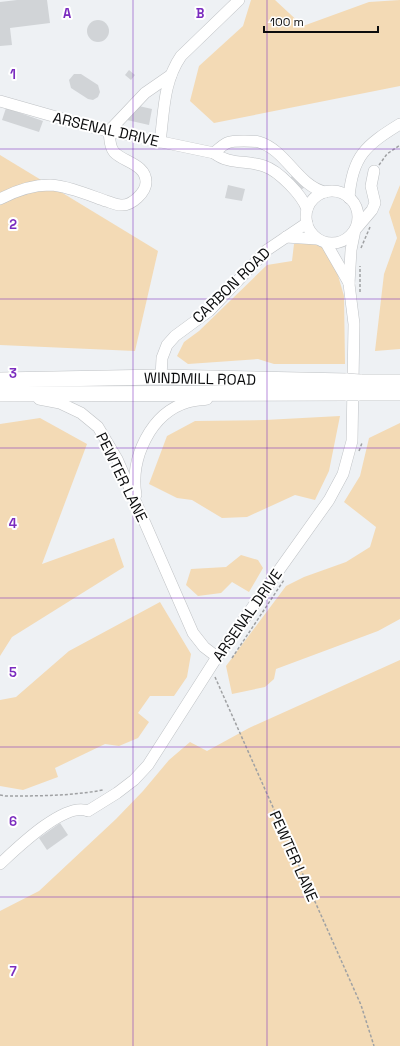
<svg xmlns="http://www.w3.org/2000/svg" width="400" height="1046" font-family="'Space Grotesk',sans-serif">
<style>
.green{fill:#f3dab5}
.building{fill:#d1d4d7}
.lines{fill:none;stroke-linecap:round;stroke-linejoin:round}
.minor-casing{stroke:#bfc2c5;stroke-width:12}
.highway-casing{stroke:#bfc2c5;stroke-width:16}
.path{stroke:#9fa1a3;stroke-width:1.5;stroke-dasharray:3 2;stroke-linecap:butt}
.minor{stroke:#fff;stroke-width:11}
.highway{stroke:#fff;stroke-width:15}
.highway-bridge-casing{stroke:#bfc2c5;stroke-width:16;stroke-linecap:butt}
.highway-bridge{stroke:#fff;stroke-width:15}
.grid{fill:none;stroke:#7b2cbf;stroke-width:1;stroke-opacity:0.55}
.labels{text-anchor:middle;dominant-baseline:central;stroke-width:4;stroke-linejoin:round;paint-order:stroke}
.street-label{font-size:15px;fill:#0c0d0e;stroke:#fff}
.grid-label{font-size:13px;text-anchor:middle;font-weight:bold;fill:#7b2cbf;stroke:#fff;stroke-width:4;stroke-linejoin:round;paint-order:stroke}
</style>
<rect width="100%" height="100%" fill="#eef1f4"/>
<g class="green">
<polygon points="251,0 275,0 303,26 369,2 400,0 400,86 214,123 190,101 199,66 243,26"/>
<polygon points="0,155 158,251 135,351 0,345"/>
<polygon points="400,185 400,349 375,351 384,274 397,238 389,212"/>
<polygon points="309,241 320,243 331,251 344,296 345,364 274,364 258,359 188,364 177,356 184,342 199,331 267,265 292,261 294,244"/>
<polygon points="340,416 329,471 315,500 295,495 247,517 222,518 192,500 177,498 149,484 167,436 195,421 265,420"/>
<polygon points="40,418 87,444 42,564 114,538 124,567 12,637 0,656 0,424"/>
<polygon points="400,423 400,619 378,631 276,669 274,679 265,687 232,694 226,666 286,586 304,577 346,562 370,547 376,527 344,502 360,476 369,438"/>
<polygon points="241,555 258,560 263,568 249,592 232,582 221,593 198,596 186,585 191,569 226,567"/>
<polygon points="160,602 191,654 187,677 174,696 150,696 138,713 149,722 138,738 119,746 105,744 55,768 58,777 23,790 0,786 0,700 16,697 69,651"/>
<polygon points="400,660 400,1046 0,1046 0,911 39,891 116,819 143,791 169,760 190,742 207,751 249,728"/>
</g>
<g class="building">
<polygon points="17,0 47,0 50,23 10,28 12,45 0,46 0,2"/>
<circle cx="98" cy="31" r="11"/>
<polygon points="129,70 135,75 131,80 125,75"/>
<polygon points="74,74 81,74 98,85 100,92 98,97 93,100 88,99 71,88 69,80"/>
<polygon points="130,104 152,109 149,125 127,120"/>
<polygon points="6,108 43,121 39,132 2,120"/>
<polygon points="294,174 306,186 301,190 290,178"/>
<polygon points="228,185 245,189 242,201 225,198"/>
<polygon points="60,823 68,835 47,850 39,838"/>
</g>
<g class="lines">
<defs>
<g id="minor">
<path d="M 0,101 L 95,128 L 214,153 C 226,142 227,141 244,141 C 249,141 255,141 259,142 C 286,150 298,186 325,192"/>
<path d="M 160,142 C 164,113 163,82 181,56 L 239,0"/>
<path d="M 214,153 C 229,165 247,160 264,166 C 279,171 302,195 307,209"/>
<circle cx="332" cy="217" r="26"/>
<path d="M 349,198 C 352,156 366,145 400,124"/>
<path d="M 0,199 C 15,191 33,185 50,185 C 68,186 89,195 106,201 C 110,202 116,205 121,205 C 132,206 146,192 146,182 C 146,164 123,162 114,152 C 109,146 110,138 109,131 L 145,93 L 171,75"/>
<polyline points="286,237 317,239"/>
<polyline points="326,243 349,283"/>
<polyline points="161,377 162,358 167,345 175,336 209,311 267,250 307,223"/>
<polyline points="39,399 60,403 81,413 98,427 117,459 193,633 204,647 217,657"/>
<path d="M 136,495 C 130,459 150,413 188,402 C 194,400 201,400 207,399"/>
<path d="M 0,864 C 17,848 65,801 88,811 L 117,793 L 134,780 L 148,765 L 217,657 L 329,500 L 343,474 L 352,441 L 354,324 L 349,284 L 351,250 L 355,230 L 372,210 L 375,203 L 371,186 L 374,171"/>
</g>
<g id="highway">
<path id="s1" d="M 0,380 L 161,377 L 347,381"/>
<polyline points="360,382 400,382"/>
<polyline points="358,393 400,393"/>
<polyline points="0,394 347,393"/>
</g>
</defs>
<use href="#minor" class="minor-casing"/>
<use href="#highway" class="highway-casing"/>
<g class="path">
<polyline points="379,165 387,154 400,145"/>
<polyline points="361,248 370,227"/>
<polyline points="360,292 360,266"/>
<polyline points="359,451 362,443"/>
<polyline points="232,658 284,580"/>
<polyline points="215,677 361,1005 374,1046"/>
<path d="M 0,795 L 5,796 C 39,796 70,796 103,790"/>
</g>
<use href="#minor" class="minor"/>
<use href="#highway" class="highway"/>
<defs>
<g id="highway-bridge">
<polyline points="347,381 360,382"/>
<polyline points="347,393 358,393"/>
</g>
</defs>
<use href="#highway-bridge" class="highway-bridge-casing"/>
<use href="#highway-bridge" class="highway-bridge"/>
</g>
<path class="grid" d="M 133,0 L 133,1046M 267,0 L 267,1046M 0,149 L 400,149M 0,299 L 400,299M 0,448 L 400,448M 0,598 L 400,598M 0,747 L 400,747M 0,897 L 400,897"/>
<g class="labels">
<g class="street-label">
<text transform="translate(106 129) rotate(13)">ARSENAL DRIVE</text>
<text transform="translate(231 285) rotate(-44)">CARBON ROAD</text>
<text stroke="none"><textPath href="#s1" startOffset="200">WINDMILL ROAD</textPath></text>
<text transform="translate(122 477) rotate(64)">PEWTER LANE</text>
<text transform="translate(247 615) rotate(-55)">ARSENAL DRIVE</text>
<text transform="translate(294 856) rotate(66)">PEWTER LANE</text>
</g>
</g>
<g class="grid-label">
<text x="67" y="18">A</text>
<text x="200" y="18">B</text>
<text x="13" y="79">1</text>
<text x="13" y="229">2</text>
<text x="13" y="378">3</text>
<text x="13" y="528">4</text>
<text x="13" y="677">5</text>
<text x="13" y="826">6</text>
<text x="13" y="976">7</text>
</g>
<path d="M264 26v6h114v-6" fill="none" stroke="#0c0d0e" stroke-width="2"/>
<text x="270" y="26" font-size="12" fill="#0c0d0e" stroke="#ffffff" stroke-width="3" paint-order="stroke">100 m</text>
</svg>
